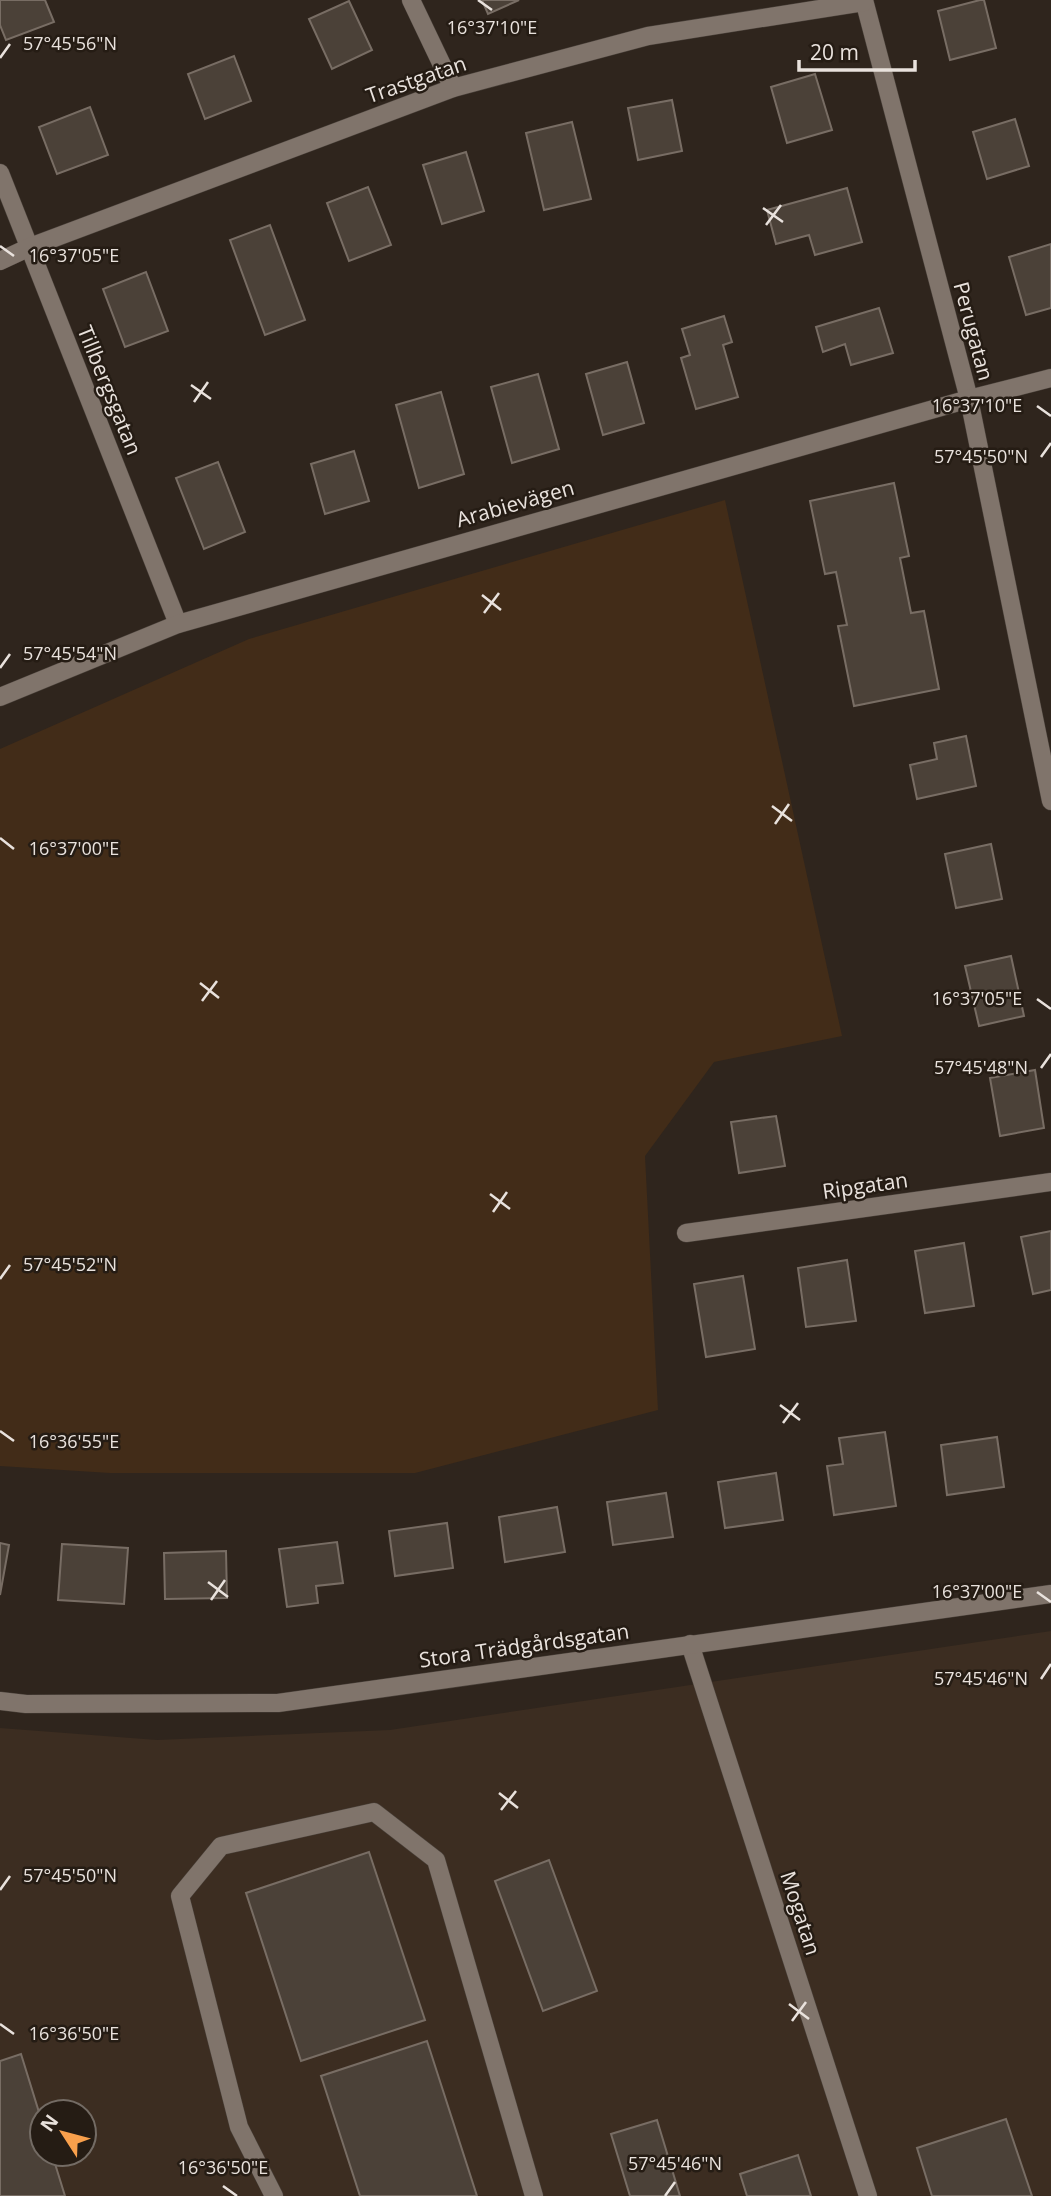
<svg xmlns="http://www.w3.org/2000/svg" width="1051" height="2196" font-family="'Open Sans',sans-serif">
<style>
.built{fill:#3c2d21;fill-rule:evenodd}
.green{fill:#422c18}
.building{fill:#4b4138;stroke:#786d64;stroke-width:2}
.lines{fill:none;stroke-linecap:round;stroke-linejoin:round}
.service-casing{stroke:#49413a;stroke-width:19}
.minor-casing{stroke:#49413a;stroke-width:19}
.service{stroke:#80746b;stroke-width:18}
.minor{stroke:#80746b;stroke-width:18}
.ticks{fill:none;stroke:#e9e2dd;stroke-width:2.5}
.labels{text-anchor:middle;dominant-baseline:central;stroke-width:5;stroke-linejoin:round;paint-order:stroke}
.street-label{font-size:21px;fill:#e9e2dd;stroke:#251c14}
.ticks-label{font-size:18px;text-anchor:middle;fill:#e9e2dd;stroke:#251c14;stroke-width:5;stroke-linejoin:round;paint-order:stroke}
</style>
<rect width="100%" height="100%" fill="#2f251d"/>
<path class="built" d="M 1051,1631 L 1051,2196 L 0,2196 L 0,1728 L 157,1740 L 390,1730 ZM 42,2112 L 84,2112 L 84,2154 L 42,2154 Z"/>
<polygon class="green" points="725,500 842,1036 714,1062 645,1156 658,1410 415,1473 110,1473 0,1466 0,749 249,639"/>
<g class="building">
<polygon points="0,0 45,0 54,22 6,40 0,25"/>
<polygon points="482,0 519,0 488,14"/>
<polygon points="980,0 984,0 996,48 950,60 938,11"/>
<polygon points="349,1 372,50 332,69 309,19"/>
<polygon points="234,56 251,101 205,119 188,74"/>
<polygon points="815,74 832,130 787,143 771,87"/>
<polygon points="672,100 682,151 638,160 628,108"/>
<polygon points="90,107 108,155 57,174 39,127"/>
<polygon points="1015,119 1029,166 987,179 973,132"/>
<polygon points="572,122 591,199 544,210 526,133"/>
<polygon points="466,152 484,211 442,224 423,165"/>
<polygon points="368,187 391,245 349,261 327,203"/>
<polygon points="847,188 862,242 815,255 809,235 776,244 767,210"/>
<polygon points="270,225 305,320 265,335 230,240"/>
<polygon points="1051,244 1051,308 1026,315 1009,257"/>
<polygon points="146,272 168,331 125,347 103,289"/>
<polygon points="879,308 893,353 851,365 845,344 823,352 816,327"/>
<polygon points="724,316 732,342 723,345 738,397 696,409 681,358 690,355 682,329"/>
<polygon points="627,362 644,423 603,435 586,374"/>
<polygon points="538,374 559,449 512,463 491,387"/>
<polygon points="441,392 464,474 419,488 396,405"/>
<polygon points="354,451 369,501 325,514 311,464"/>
<polygon points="218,462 245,532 204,549 176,478"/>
<polygon points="894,483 909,556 900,558 911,613 924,611 939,689 854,706 838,626 847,625 836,572 825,574 810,501"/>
<polygon points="966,736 976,786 917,799 910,765 937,759 934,743"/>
<polygon points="991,844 1002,899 956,908 945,854"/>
<polygon points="1011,956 1024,1016 979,1026 965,966"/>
<polygon points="1035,1070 1044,1128 1000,1136 990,1078"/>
<polygon points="776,1116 785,1166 739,1173 731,1122"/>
<polygon points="1051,1231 1051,1290 1033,1294 1021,1237"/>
<polygon points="964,1243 974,1306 925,1313 915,1251"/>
<polygon points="847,1260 856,1321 806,1327 798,1268"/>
<polygon points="743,1276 755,1349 706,1357 694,1284"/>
<polygon points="885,1432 896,1506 834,1515 827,1466 843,1464 839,1438"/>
<polygon points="997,1437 1004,1487 947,1495 941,1445"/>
<polygon points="776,1473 783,1520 725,1528 718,1482"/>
<polygon points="666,1493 673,1537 613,1545 607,1502"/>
<polygon points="557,1507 565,1552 505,1562 499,1517"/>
<polygon points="447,1523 453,1568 395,1576 389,1531"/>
<polygon points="337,1542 343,1583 316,1586 318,1603 287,1607 279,1549"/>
<polygon points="0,1543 9,1545 0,1595"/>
<polygon points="62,1544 128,1548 124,1604 58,1600"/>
<polygon points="226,1551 227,1598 165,1599 164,1553"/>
<polygon points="369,1852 425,2020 301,2061 246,1893"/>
<polygon points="549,1860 597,1991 543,2011 495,1881"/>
<polygon points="427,2041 477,2196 360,2196 321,2076"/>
<polygon points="21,2054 42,2122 42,2154 52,2154 65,2196 0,2196 0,2061"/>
<polygon points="1006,2119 1032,2196 932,2196 917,2148"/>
<polygon points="657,2120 680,2196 630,2196 611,2134"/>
<polygon points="798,2155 811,2196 747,2196 740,2174"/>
</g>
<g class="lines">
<defs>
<polyline id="service" points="274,2196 239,2127 180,1896 221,1846 374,1812 436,1860 534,2196"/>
<g id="minor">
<polyline points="411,0 453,88"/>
<polyline points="864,0 969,399 1051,801"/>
<polyline points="0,173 178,624"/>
<polyline points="0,261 30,247 453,88 648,36 864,2"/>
<polyline points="0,697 178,624 969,399 1051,378"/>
<polyline points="686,1233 1051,1182"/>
<polyline points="690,1644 868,2196"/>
<polyline points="0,1701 26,1704 278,1703 1051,1594"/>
</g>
</defs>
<use href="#service" class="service-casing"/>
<use href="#minor" class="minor-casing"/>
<use href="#service" class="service"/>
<use href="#minor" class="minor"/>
</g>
<path class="ticks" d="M 478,0 L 492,10M 0,58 L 10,44M 763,208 L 783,222M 766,225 L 781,205M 0,246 L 14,256M 191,385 L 211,399M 194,402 L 208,382M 1037,406 L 1051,416M 1041,457 L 1051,443M 482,595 L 501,610M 484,613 L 499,593M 0,668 L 10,654M 772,806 L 792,821M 775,824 L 789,804M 0,838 L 14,849M 200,983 L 219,998M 1037,999 L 1051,1009M 202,1001 L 217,981M 1041,1068 L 1051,1054M 490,1194 L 510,1209M 493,1212 L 507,1192M 0,1279 L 10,1265M 780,1405 L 800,1420M 783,1423 L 798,1403M 0,1431 L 14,1441M 208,1582 L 228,1597M 1037,1592 L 1051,1602M 211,1600 L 225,1580M 1041,1679 L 1051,1664M 499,1793 L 518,1808M 501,1810 L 516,1791M 0,1890 L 10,1876M 789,2004 L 809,2019M 792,2021 L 806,2002M 0,2024 L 14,2034M 223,2186 L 237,2196M 665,2196 L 675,2182"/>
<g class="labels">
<g class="street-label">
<text transform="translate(416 79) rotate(-19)">Trastgatan</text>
<text transform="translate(974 331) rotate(75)">Perugatan</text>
<text transform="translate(110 390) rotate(68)">Tillbergsgatan</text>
<text transform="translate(515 503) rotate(-16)">Arabievägen</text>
<text transform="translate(865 1185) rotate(-8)">Ripgatan</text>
<text transform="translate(524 1645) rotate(-8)">Stora Trädgårdsgatan</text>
<text transform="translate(801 1913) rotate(72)">Mogatan</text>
</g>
</g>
<g class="ticks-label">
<text x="492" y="34">16°37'10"E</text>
<text x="70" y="50">57°45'56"N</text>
<text x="74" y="262">16°37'05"E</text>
<text x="977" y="412">16°37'10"E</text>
<text x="981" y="463">57°45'50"N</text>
<text x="70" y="660">57°45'54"N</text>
<text x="74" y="855">16°37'00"E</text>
<text x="977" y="1005">16°37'05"E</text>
<text x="981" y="1074">57°45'48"N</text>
<text x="70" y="1271">57°45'52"N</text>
<text x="74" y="1448">16°36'55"E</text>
<text x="977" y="1598">16°37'00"E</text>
<text x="981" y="1685">57°45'46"N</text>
<text x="70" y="1882">57°45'50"N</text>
<text x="74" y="2040">16°36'50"E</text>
<text x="675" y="2170">57°45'46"N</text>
<text x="223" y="2174">16°36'50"E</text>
</g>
<g transform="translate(63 2133) rotate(306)"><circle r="33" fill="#251c14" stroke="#736b64" stroke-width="2"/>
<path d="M0-5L12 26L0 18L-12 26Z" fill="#f9a04c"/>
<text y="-10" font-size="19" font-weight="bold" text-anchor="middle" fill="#e9e2dd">N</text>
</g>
<path d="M799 60v10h116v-10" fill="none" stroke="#e9e2dd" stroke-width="3.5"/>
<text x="810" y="60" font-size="21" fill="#e9e2dd" stroke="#251c14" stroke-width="5" paint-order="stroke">20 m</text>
</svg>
